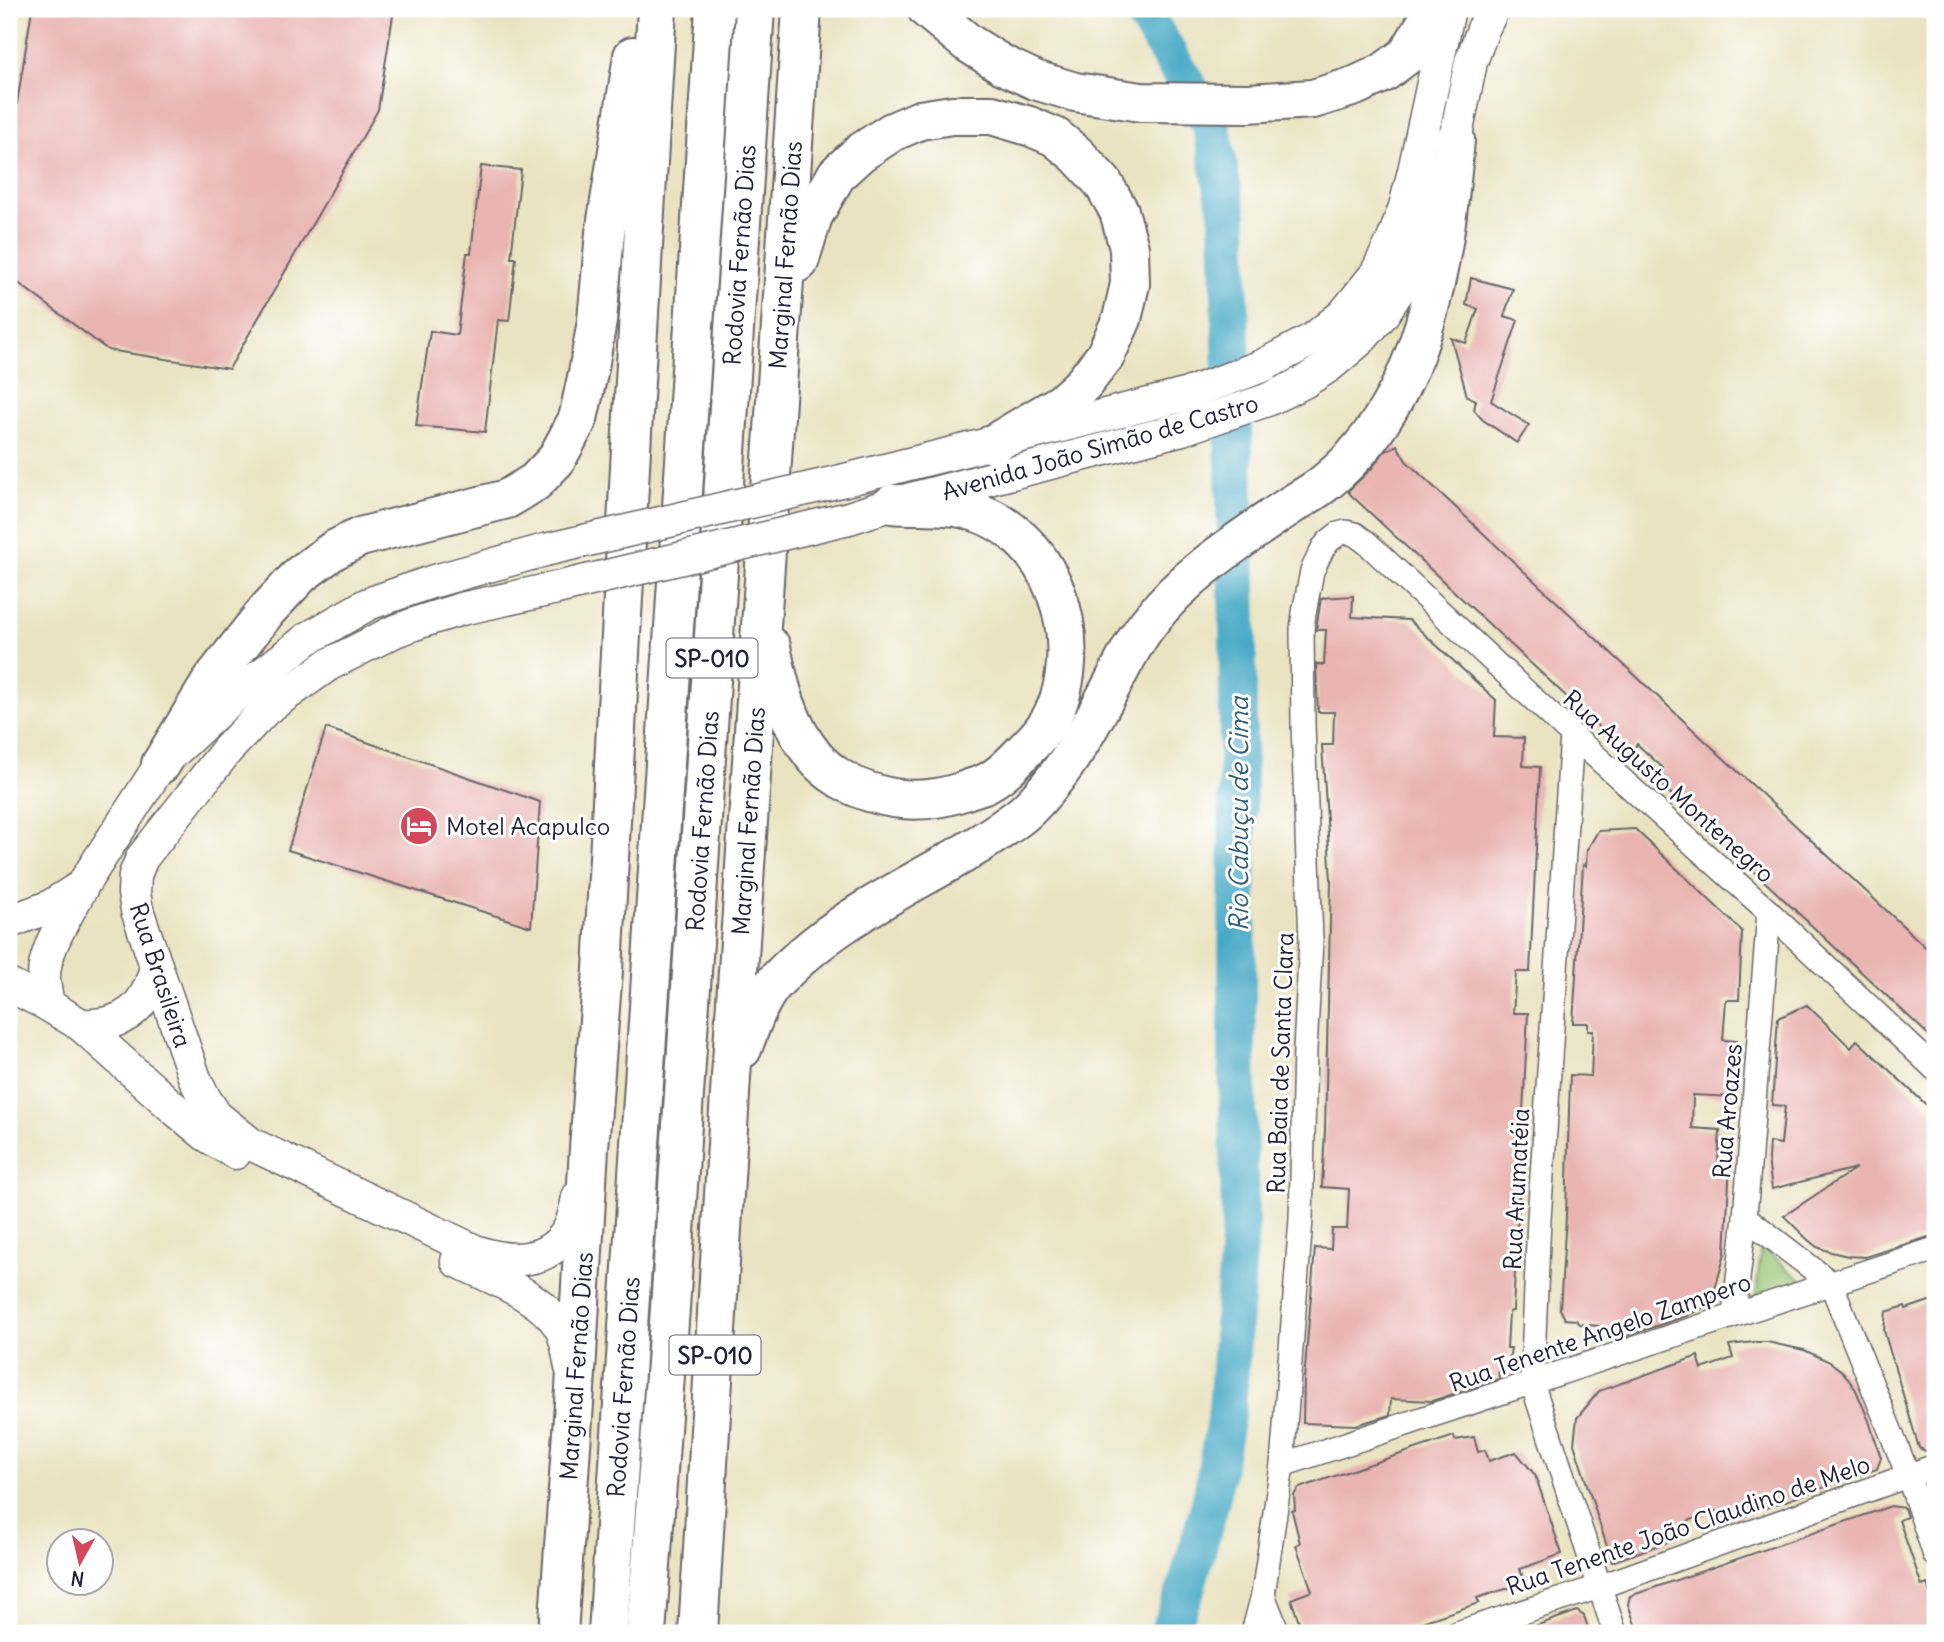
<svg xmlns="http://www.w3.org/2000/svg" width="1944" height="1642" font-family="Delius,sans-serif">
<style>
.green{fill:#96c371;stroke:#5c7256;stroke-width:2}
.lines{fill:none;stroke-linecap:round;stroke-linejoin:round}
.river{stroke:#45a8c5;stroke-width:38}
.building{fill:#e9b4b1}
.street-casing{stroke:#68666a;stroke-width:26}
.secondary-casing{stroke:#68666a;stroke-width:35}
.highway-casing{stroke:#68666a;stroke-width:42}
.street{stroke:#fff;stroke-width:23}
.secondary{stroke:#fff;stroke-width:32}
.highway{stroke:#fff;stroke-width:38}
.secondary-bridge-casing{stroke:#68666a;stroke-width:35;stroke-linecap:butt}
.secondary-bridge{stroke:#fff;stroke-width:32}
.labels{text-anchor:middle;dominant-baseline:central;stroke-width:6;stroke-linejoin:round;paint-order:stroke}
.shield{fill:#fff;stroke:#646476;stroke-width:2}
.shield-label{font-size:23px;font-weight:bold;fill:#22223b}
.street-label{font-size:24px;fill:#22223b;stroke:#fff}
.poi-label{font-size:24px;fill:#22223b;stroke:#fff;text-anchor:start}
.water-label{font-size:26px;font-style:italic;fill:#325e79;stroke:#fff}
</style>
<rect width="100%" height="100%" fill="#fff"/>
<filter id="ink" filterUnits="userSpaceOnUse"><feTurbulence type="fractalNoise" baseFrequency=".0143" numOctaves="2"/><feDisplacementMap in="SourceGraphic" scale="14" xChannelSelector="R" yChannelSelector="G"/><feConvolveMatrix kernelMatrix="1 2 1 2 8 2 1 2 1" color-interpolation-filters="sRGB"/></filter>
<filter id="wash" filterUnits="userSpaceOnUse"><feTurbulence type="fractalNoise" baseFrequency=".00686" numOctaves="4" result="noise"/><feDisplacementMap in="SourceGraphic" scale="28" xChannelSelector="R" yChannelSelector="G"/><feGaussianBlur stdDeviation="1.57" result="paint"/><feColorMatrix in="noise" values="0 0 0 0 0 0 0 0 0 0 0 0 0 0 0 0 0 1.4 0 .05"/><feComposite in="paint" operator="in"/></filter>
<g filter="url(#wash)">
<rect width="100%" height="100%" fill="#eae3c1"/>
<polygon class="green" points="1761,1246 1809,1287 1755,1308"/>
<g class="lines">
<polyline class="river" points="1138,9 1146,17 1211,124 1228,217 1238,628 1237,1046 1240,1226 1227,1409 1211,1500 1186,1589 1168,1633"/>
</g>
<g id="blocks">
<g class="building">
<polygon points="32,9 394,9 378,110 229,369 108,350 9,276 9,154"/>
<polygon points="481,166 521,170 511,258 516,258 509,321 498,320 485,432 416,426 430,331 457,335 467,253 471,253"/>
<polygon points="1471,278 1513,289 1504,316 1518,320 1491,401 1529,425 1517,443 1483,420 1474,410 1476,400 1467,396 1463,381 1451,338 1466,343 1478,309 1466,305"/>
<polygon points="1397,445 1406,461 1935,956 1935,1041 1654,778 1663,768 1637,744 1629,755 1351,495 1348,491 1371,469 1384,452"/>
<polygon points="1353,596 1352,617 1409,620 1496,700 1494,737 1524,738 1523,766 1540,767 1530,972 1516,972 1513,1013 1528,1013 1513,1311 1509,1312 1507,1348 1511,1348 1508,1366 1498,1366 1499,1379 1432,1401 1391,1399 1390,1415 1356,1425 1303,1423 1304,1380 1315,1248 1331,1249 1332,1229 1347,1229 1349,1189 1322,1187 1325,1130 1331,880 1322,745 1333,745 1334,712 1318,712 1316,664 1324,665 1326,630 1316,630 1321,598"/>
<polygon points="326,728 540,802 531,927 288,850"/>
<polygon points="1635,829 1742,931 1739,1000 1726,1000 1723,1040 1737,1041 1733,1097 1693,1095 1692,1128 1720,1130 1718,1163 1730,1163 1725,1253 1711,1304 1686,1316 1624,1337 1597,1337 1598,1326 1580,1324 1576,1320 1565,1319 1560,1309 1566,1216 1570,1075 1591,1076 1593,1031 1588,1031 1588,1023 1573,1023 1583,865 1586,866 1587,850 1598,831"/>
<polygon points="1807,1005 1851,1048 1857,1040 1935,1113 1935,1235 1865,1257 1848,1256 1831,1252 1817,1247 1807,1239 1784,1216 1856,1168 1772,1189 1768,1159 1769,1142 1781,1144 1785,1106 1772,1105 1778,1018"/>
<polygon points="1935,1299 1935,1452 1930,1453 1919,1448 1884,1331 1886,1312 1905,1306 1906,1309"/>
<polygon points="1754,1342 1767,1342 1804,1350 1830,1362 1843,1372 1856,1390 1869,1421 1881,1458 1877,1469 1720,1524 1716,1511 1685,1522 1689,1534 1612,1562 1574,1444 1577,1418 1599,1391 1698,1356 1702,1369 1733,1358 1729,1345"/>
<polygon points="1454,1436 1455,1440 1474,1437 1478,1452 1485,1450 1489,1461 1516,1452 1535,1475 1562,1554 1520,1569 1525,1583 1477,1598 1479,1603 1389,1633 1303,1633 1291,1599 1312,1591 1296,1545 1300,1543 1292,1511 1295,1510 1294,1495 1299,1488"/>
<polygon points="1891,1506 1904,1508 1907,1517 1899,1520 1922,1586 1927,1584 1935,1610 1935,1633 1638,1633 1628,1604 1630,1596"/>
<polygon points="1577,1611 1584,1616 1590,1633 1521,1633 1521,1631"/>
</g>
</g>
</g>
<g filter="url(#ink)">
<use href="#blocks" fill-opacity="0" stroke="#68666a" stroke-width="2"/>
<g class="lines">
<defs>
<g id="street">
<polyline points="1572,735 1539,1219 1532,1383 1615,1633"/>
<polyline points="1745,1217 1831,1283 1908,1475 1935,1555"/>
<polyline points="1734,1314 1745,1217 1769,912"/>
<path d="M 1282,1465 C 1500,1394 1717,1319 1935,1249"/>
<polyline points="1263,1595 1278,1633"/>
<polyline points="1253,1633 1263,1595 1282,1465 1301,1219 1305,1049 1311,941 1303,725 1302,629 1304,613 1312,571 1323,548 1329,541 1338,534 1346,532 1355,534 1367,543 1572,735 1769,912 1935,1069"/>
<polyline points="1457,1633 1599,1587 1935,1466"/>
</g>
<g id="secondary">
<polyline points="845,480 1185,395 1262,366 1313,339 1343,315 1376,274 1393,240 1405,207 1414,171 1449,9"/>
<polyline points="849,518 892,504 1182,429 1267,400 1304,382 1329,366 1361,339 1383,314 1400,288 1421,239 1455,140 1471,62 1483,29 1493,9"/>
<path d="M 557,588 L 461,609 L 423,621 L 395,631 L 328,665 L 266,709 L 227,750 L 142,858 L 135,875 L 134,893 L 137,910 L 195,1079 L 205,1099 L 216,1116 L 251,1144 L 475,1251 C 509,1263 548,1266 569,1229 C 574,1219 576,1208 578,1197"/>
<polyline points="9,922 49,907 82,886 161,764 232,698 307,639 368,604 431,582 545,550"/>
<polyline points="9,985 48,1005 81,1025 177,1111 206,1135 235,1153"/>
<path d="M 48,1005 C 47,997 44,987 44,978 C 43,950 69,912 82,887"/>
<path d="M 81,1025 C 124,1027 147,1008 156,966"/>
<path d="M 457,1261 C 490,1277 539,1295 559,1325 C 567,1337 568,1354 571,1367"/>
</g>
<g id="highway">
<polyline points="927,9 968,43 1003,65 1035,80 1075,92 1141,102 1248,103 1313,99 1355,86 1383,73 1407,55 1431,15 1438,9"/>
<polyline points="799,262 813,216 837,174 860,153 892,132 920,120 952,115 992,115 1029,126 1055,137 1077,155 1103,183 1119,211 1129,248 1130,284 1122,319 1105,356 1083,384 1062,403 993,444"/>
<path d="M 771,647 C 779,686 788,724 813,755 C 828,774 853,788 876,794 C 906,803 935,801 964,791 C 971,788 978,786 984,784 C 1000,777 1014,762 1025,750 C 1031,744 1038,737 1043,730 C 1071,694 1072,634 1056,593 C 1040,551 1007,517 961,508 C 939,504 915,506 892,504"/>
<polyline points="161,764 213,679 268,609 301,574 334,550 360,537 507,499 535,482 556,460 578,419 588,373 597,321 605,233 633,56"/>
<path d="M 742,1049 C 750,1028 757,1006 770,988 C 783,972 798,959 814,946 C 877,895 954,866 1019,817 C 1031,808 1040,797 1049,786 C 1075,755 1094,719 1113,683 C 1124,662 1135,639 1150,621 C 1186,574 1237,542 1285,509 C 1297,501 1310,494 1321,486 C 1426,406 1444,262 1455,140"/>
<polyline points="558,1633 575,1389 589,1148 603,970 631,449 657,9"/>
<path d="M 608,1633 C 641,1092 681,550 715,9"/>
<polyline points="646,1633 670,1308 755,9"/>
<polyline points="698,1633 731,1077 802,9"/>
</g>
</defs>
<use href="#street" class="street-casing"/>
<use href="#secondary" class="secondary-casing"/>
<use href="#highway" class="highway-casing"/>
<use href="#street" class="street"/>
<use href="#secondary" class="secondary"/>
<use href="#highway" class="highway"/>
<defs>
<g id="secondary-bridge">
<polyline points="545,550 845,480"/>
<polyline points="557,588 849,518"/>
</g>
</defs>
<use href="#secondary-bridge" class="secondary-bridge-casing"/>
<use href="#secondary-bridge" class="secondary-bridge"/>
</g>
</g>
<defs>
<symbol id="hotel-disc" viewBox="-11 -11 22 22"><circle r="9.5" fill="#d1495b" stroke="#fff"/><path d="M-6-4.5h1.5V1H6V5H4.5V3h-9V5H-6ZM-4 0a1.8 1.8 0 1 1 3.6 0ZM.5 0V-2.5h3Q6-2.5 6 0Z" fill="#fff"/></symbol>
</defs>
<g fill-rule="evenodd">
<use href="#hotel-disc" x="397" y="804" width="44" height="44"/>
</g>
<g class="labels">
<g class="shield">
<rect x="666.5" y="638.5" width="91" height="39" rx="5"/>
<rect x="669.5" y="1335.5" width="91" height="39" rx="5"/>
</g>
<g class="shield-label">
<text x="712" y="658">SP-010</text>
<text x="715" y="1355">SP-010</text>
</g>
<g class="street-label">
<text transform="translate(739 255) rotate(-86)">Rodovia Fernão Dias</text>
<text transform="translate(785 255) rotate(-86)">Marginal Fernão Dias</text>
<text transform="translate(1100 447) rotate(-16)">Avenida João Simão de Castro</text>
<text transform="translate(1669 786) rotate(42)">Rua Augusto Montenegro</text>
<text transform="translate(702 821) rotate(-86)">Rodovia Fernão Dias</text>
<text transform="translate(748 821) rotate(-86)">Marginal Fernão Dias</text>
<text transform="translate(161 975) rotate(72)">Rua Brasileira</text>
<text transform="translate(1280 1063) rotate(-88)">Rua Baia de Santa Clara</text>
<text transform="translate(1727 1111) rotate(-85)">Rua Aroazes</text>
<text transform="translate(1516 1189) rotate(-87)">Rua Arumatéia</text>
<text transform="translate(1600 1332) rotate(-19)">Rua Tenente Angelo Zampero</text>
<text transform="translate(576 1366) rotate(-86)">Marginal Fernão Dias</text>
<text transform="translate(623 1387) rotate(-86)">Rodovia Fernão Dias</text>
<text transform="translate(1688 1525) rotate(-19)">Rua Tenente João Claudino de Melo</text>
</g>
<g class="poi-label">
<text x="446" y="826">Motel Acapulco</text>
</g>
<g class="water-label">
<text transform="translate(1238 814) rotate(-90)">Rio Cabuçu de Cima</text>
</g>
</g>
<rect width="1944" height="1642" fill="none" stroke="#fff" stroke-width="35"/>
<g transform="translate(80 1562) rotate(188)"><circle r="33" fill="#ffffff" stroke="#a7a7b1" stroke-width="2"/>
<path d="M0-5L12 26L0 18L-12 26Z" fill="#d1495b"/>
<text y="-10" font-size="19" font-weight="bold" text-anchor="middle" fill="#22223b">N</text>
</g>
</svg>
